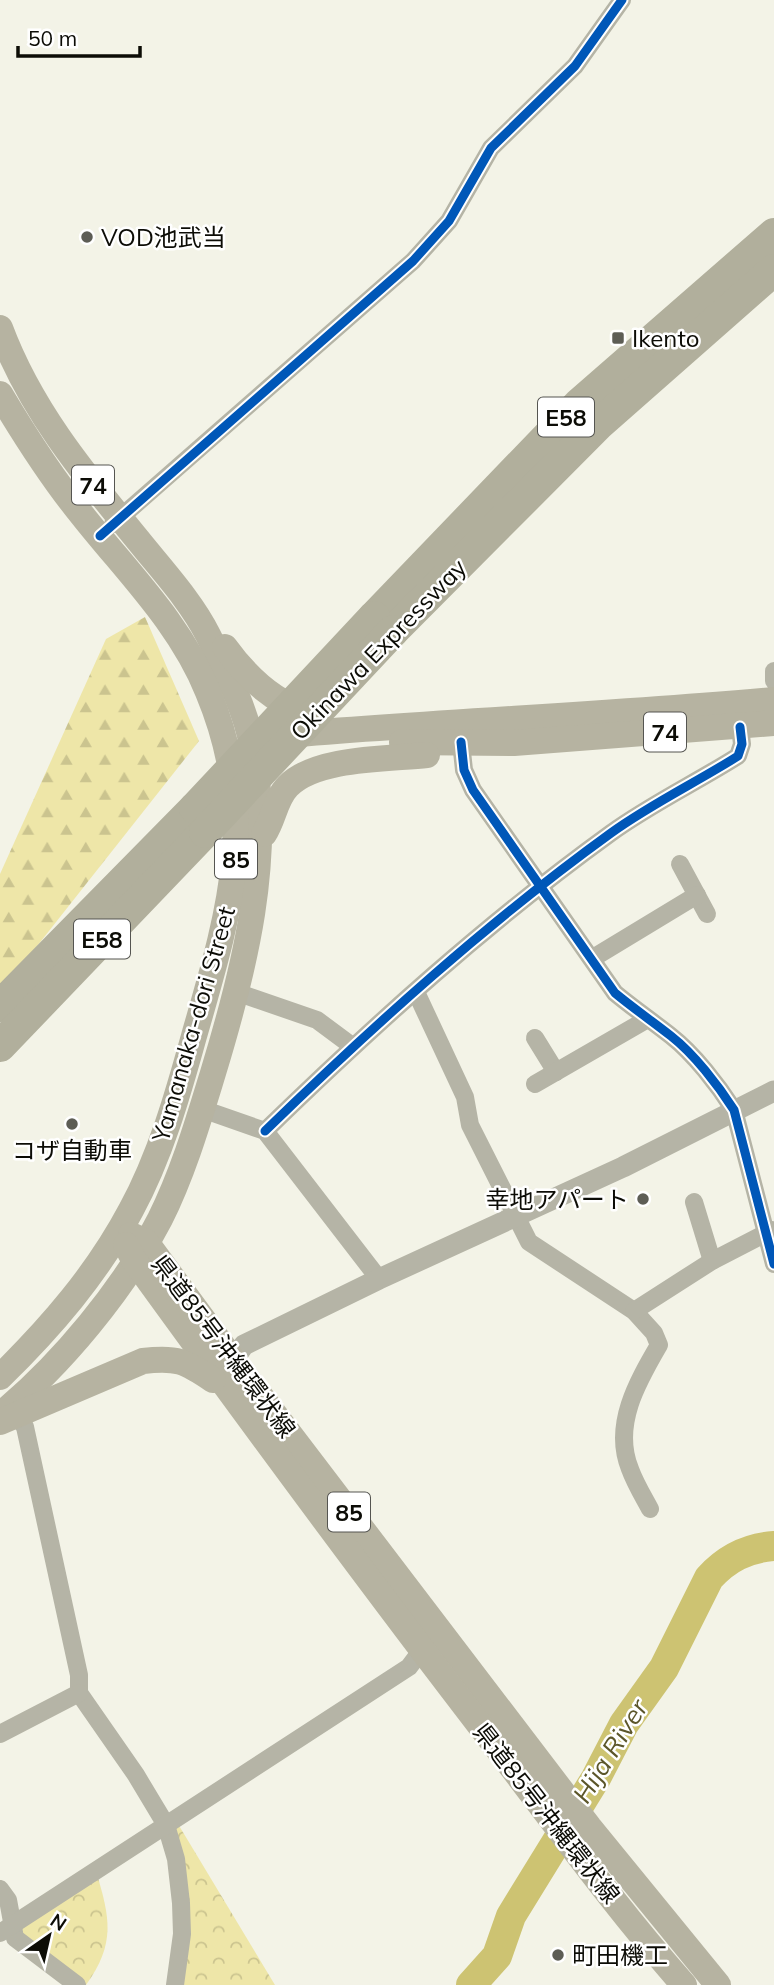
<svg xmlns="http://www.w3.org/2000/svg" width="774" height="1985" font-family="Mulish,'Noto Sans JP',sans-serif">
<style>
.forest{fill:url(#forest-firs)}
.park{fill:url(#park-crowns)}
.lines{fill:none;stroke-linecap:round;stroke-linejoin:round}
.river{stroke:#cdc372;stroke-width:30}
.minor{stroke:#b5b4a6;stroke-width:18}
.tertiary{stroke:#b5b4a6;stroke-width:21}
.primary{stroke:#b6b3a1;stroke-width:26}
.motorway{stroke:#b1af9c;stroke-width:32}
.motorway-bridge{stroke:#b1af9c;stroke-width:32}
.cycleway-casing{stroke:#fff;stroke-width:13}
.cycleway{stroke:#0057b8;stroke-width:9}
.poi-dot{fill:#5d5d55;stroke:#fff;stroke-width:2.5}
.labels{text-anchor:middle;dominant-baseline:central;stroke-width:5;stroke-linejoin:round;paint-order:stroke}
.shield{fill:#fff;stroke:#555551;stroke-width:2}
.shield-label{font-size:23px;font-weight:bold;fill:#0c0c06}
.poi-label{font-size:24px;fill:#0c0c06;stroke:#fff;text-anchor:start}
.street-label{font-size:24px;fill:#0c0c06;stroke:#fff}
.water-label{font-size:26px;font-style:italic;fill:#5c562a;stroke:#fff}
</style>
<defs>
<pattern id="forest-firs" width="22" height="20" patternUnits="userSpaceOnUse" patternTransform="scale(1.75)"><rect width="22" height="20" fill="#eee6a8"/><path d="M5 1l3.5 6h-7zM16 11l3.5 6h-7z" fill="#cbc48f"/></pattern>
<pattern id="park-crowns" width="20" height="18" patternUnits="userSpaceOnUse" patternTransform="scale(1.75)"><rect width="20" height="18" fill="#eee6a8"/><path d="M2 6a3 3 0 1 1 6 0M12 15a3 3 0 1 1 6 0" fill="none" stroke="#cbc48f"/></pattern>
</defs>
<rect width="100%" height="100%" fill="#f3f3e7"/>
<polygon class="forest" points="145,617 199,741 0,993 0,874 106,639"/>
<g class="park">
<polygon points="175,1819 275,1985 175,1985"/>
<path d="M 96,1871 C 110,1918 116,1943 86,1985 L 77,1985 L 11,1927 Z"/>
</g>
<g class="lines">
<path class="river" d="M 471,1985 L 497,1956 L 511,1916 L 596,1778 L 624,1724 L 664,1668 L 709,1578 C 727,1558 747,1548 774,1546"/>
<g class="minor">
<polyline points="113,524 413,261 449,221 491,148 575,66 622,0"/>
<polyline points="774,671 774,681"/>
<path d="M 461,742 L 464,770 L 473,790 L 615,993 C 633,1008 652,1021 671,1036 C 694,1054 718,1085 734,1110 L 774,1264"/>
<polyline points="680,864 707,914"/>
<polyline points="593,958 697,895"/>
<polyline points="236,992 317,1020 352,1046"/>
<path d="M 416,992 L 465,1097 L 470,1125 L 529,1242 L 634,1311 L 654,1333 L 659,1345 C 638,1381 612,1425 630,1469 C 635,1483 643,1496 650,1509"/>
<polyline points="535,1038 556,1072"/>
<polyline points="535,1084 646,1020"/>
<polyline points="202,1109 265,1131 379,1279"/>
<path d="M 265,1131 C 374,1025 488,922 611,833 C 651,804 697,782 738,756 L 742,744 L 740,727"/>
<polyline points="694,1202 712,1261"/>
<polyline points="634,1311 712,1261 772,1230"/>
<polyline points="18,1417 25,1427 79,1675 79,1693 136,1775 166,1825 176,1859 181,1903 182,1934 175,1985"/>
<polyline points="0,1734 79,1693"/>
<polyline points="0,1889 8,1900 15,1938 77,1985"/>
<polyline points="0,1933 409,1667 427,1643"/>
</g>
<polyline class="tertiary" points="233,1360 244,1345 379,1279 623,1167 774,1091"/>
<g class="primary">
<path d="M 0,328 C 30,409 84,474 138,540 C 162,570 191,601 208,635 C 226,671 246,709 253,750 C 272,860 245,968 213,1073 C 198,1122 183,1173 160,1219 C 124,1289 61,1365 0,1415"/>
<path d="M 0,394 C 25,436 51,477 82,515 C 127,572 180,623 208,692 C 260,817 229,914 194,1036 C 178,1094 160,1157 131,1210 C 97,1274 51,1327 0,1377"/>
<path d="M 225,647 C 246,676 274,703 309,713"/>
<path d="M 285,735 C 448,721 611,715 774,700"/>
<polyline points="402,742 514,743 774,723"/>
<path d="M 264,834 C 274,819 275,799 288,786 C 316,757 389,759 427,755"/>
<polyline points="131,1235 146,1242 233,1360 589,1827 718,1985"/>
<path d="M 126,1245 L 134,1260 C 250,1420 367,1579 488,1736 C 552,1819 614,1906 684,1985"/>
<path d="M 0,1422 L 143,1361 C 177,1357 185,1361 213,1380"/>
</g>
<g class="motorway">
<polyline points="374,617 579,404 774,234"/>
<polyline points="393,631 599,424 774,270"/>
<polyline points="0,1006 195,808"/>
<polyline points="0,1046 205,832"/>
</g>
<g class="motorway-bridge">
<polyline points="195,808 374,617"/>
<polyline points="205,832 393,631"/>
</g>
<defs>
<g id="cycleway">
<polyline points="100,536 413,261 449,221 491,148 575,66 622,0"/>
<path d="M 461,742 L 464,770 L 473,790 L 615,993 C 633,1008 652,1021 671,1036 C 694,1054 718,1085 734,1110 L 774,1264"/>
<path d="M 265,1131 C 374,1025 488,922 611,833 C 651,804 697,782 738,756 L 742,744 L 740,727"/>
</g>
</defs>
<use href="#cycleway" class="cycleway-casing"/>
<use href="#cycleway" class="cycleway"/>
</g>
<g class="poi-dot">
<circle cx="87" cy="237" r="7"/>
<rect x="611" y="331" width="14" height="14" rx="3.5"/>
<circle cx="72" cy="1124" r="7"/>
<circle cx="643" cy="1199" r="7"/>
<circle cx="558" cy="1955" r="7"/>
</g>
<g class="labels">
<g class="shield">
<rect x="538" y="397.5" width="56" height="39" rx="5"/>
<rect x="72" y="465.5" width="42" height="39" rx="5"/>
<rect x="644" y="712.5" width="42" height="39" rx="5"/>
<rect x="215" y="839.5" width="42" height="39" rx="5"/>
<rect x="74" y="919.5" width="56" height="39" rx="5"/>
<rect x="328" y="1492.5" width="42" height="39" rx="5"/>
</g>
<g class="shield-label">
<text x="566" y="417">E58</text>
<text x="93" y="485">74</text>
<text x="665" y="732">74</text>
<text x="236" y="859">85</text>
<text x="102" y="939">E58</text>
<text x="349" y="1512">85</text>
</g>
<g class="poi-label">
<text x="101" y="237">VOD池武当</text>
<text x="632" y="338">Ikento</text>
<text x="72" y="1150" text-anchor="middle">コザ自動車</text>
<text x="629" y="1199" text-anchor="end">幸地アパート</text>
<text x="572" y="1955">町田機工</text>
</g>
<g class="street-label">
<text transform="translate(378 649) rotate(-46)">Okinawa Expressway</text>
<text transform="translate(193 1024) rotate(-74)">Yamanaka-dori Street</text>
<text transform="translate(224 1346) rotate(53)">県道85号沖縄環状線</text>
<text transform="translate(547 1813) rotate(52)">県道85号沖縄環状線</text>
</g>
<g class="water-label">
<text transform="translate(610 1751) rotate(-58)">Hija River</text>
</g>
</g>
<g transform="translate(49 1936) rotate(34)" stroke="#ffffff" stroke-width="5" paint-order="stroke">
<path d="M0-5L12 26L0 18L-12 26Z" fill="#0c0c06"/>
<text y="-10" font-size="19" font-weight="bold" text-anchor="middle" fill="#0c0c06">N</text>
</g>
<path d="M18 46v10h122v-10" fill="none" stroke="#0c0c06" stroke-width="3.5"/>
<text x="28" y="46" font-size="21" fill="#0c0c06" stroke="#ffffff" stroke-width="5" paint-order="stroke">50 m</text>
</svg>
